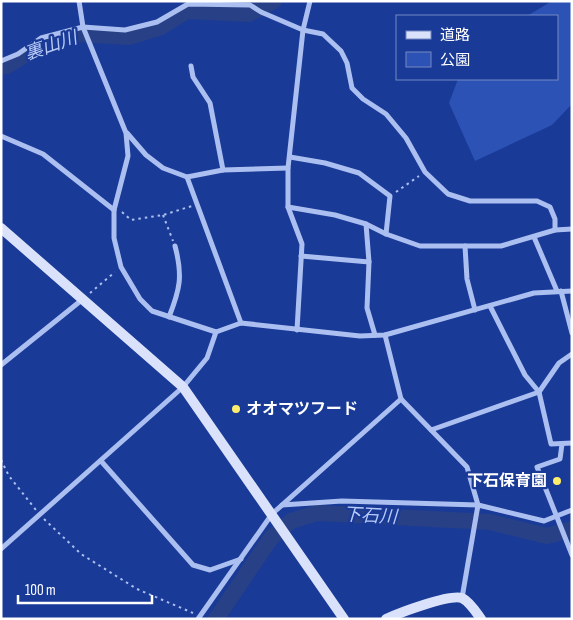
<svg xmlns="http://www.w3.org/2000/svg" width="573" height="620" font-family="'Sofia Sans Condensed','Noto Sans JP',sans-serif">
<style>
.green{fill:#2c52b5}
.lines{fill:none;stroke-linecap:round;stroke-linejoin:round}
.river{stroke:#284086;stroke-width:16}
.path{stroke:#acbff1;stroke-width:2;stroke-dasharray:2.5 4;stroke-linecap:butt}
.street{stroke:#acbff1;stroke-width:5}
.secondary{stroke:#dae2fb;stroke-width:10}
.poi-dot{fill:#ffee6b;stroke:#193a97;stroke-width:2}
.labels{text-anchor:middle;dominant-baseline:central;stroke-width:4.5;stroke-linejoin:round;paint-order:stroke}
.poi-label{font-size:16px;font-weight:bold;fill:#fff;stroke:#193a97;text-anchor:start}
.water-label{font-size:18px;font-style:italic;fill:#b8caf7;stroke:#193a97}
</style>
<rect width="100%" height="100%" fill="#193a97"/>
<polygon class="green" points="552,1 572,1 572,104 552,125 475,161 449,103 458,79 557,79 557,16 527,16"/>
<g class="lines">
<g class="river">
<polyline points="1,67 7,66 40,46 77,34 129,37 161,27 187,11 249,14 274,1"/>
<polyline points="216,619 271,538 291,521 317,513 490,522 547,536 572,529"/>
</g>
<g class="path">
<polyline points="396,192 419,176"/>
<polyline points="122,212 131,220 163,215 192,206"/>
<polyline points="163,215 173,241"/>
<polyline points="90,293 115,272"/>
<polyline points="1,460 9,476 36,510"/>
<polyline points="44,519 81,554 137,589 193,613"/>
</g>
<g class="street">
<polyline points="79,1 83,27 126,133 128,156 114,210 114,238 121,267 140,299 152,311 216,332 241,323 360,336 385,335 534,293 572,291"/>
<polyline points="1,61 18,54 41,38 83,27 125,30 157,22 188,4 250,5 261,12 303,30 323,34 341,51 347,63 352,88 363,99 386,114 406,138 425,172 448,194 470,201 537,201 550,207 555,219 555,230"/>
<polyline points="191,66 193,77 210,103 223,170"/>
<polyline points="127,133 146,155 163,168 187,177 223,170 288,168"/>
<polyline points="1,136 43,154 114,210"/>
<polyline points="290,157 325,163 359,173 390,196 386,234"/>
<polyline points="187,177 241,323"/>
<polyline points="288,207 335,215 366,224 386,234 420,246 501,246 555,230 572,229"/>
<polyline points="366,224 369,262 367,308 375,335"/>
<polyline points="534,237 557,291"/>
<polyline points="465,246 467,279 475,310"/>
<polyline points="301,256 369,262"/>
<polyline points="561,291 572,333"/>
<polyline points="490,306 525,375 539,392 551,444 572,443"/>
<path d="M 169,317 C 180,289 183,276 175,246"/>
<polyline points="297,330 302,244 288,207 288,168 303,30 310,1"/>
<polyline points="385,335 401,399 467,467 478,505 462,598"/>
<polyline points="1,365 83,299"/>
<polyline points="431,430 539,392 559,363 572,354"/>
<polyline points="562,444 560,459 537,467 572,555"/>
<polyline points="101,461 193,565 210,570 241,559"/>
<polyline points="282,505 342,501 478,505 544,521 572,510"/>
<polyline points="1,549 183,387 207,358 216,332"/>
<polyline points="198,619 272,514 401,399"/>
</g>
<g class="secondary">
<polyline points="1,228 183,387 344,619"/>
<path d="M 386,619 C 399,613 449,594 462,598 C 470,602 476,612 481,619"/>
</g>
</g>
<g class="poi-dot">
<circle cx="236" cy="409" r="5"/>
<circle cx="557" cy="481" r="5"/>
</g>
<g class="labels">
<g class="poi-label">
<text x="246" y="409">オオマツフード</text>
<text x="547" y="481" text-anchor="end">下石保育園</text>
</g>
<g class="water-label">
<text transform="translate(51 46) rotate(-19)">裏山川</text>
<text transform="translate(370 516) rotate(3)">下石川</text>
</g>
</g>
<rect width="573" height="620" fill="none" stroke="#ffffff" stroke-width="5"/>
<rect x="396" y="15" width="162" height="65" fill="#193a97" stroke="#7589c1"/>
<rect x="406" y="31" width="25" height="8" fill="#dae2fb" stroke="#7589c1"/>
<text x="440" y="40" font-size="15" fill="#ffffff">道路</text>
<rect x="406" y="52" width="25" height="15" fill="#2c52b5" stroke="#7589c1"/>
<text x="440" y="65" font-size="15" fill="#ffffff">公園</text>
<path d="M18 595v8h134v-8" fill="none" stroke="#ffffff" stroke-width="2.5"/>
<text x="25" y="595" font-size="15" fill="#ffffff" stroke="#193a97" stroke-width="4" paint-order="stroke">100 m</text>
</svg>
